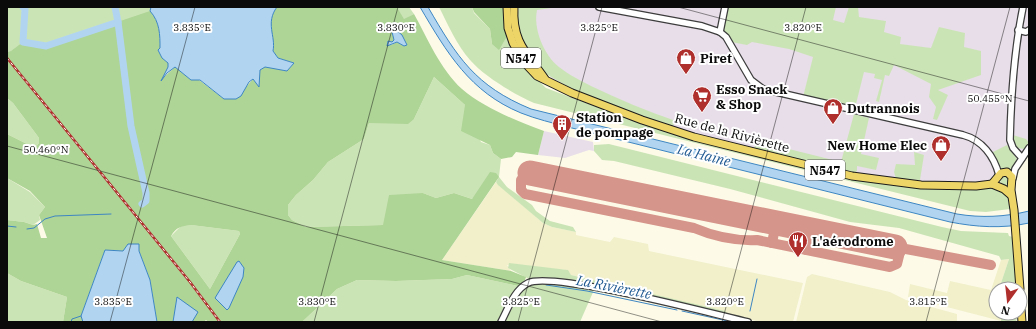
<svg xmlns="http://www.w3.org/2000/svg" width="1036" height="329" font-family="'IBM Plex Serif',serif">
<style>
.industrial{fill:#e8dee9}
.farmland{fill:#f1f0cb}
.green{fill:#cbe4b6;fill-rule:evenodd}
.forest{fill:#aed496;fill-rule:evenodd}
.water{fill:#b1d5f1;stroke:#3e86c2}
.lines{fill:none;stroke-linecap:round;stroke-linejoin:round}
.stream{stroke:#3e86c2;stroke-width:1}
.river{stroke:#b1d5f1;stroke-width:7}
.taxiway{stroke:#d6958a;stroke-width:10}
.runway{stroke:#d6958a;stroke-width:25}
.minor-casing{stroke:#3d3d3d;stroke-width:8}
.major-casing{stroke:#1b1b1b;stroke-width:9}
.minor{stroke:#fff;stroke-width:5.5}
.major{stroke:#eed567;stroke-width:7}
.rail-casing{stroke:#af2f2d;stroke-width:2.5}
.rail{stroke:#fff;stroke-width:1;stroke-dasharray:3;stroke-linecap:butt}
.ticks{fill:none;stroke:#0a0a0a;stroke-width:1;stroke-opacity:0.45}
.labels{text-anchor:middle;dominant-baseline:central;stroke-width:4;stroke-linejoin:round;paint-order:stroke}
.shield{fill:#fff;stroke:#545454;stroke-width:1}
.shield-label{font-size:12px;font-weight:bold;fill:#0a0a0a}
.poi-label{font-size:13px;font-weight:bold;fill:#0a0a0a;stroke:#fff;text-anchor:start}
.street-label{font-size:13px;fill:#0a0a0a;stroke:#fff}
.water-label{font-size:14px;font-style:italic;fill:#1e5891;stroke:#fff}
.ticks-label{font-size:10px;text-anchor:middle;fill:#0a0a0a;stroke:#fff;stroke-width:4;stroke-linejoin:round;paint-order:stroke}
</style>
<rect width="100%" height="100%" fill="#fdfbe8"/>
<g class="industrial">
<polygon points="519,7 1029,7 1029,143 1012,169 1001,169 992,179 977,183 930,182 854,173 685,131 574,90 552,79 517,28"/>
<polygon points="544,131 593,142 594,151 589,150 565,158 538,155"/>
</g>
<g class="farmland">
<polygon points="496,182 543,223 552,227 576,232 576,235 610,242 614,237 648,244 649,251 803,283 793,322 761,322 729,315 571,275 567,270 507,265 511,271 442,260"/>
<polygon points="1009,259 999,289 996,289 996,313 1001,313 1001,321 908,297 910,284 947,293 950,281 991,290 1001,260"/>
<polygon points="812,274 890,292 906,300 957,314 957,322 796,322 807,277"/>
</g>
<g class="green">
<path d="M 7,7 L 151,7 L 150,11 L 159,30 L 7,52 ZM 115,8 L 119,23 L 74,37 L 116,22 Z"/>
<polygon points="397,7 409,7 414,14 404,20"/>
<path d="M 439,7 L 472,7 L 474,13 L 490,29 L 492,44 L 507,36 L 521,64 L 546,88 L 647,126 L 845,178 L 911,187 L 955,189 L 990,187 L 996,188 L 1007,195 L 1010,209 L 986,212 L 970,211 L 534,103 C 514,94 485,77 470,60 C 457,45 448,25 439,7 Z"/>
<path d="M 519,7 L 559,7 L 537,10 C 533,29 544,55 559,67 C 569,75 580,80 591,86 C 618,99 647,111 676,121 L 672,127 L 574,90 L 539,70 L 520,41 L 517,19 Z"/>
<polygon points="725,7 836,7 833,20 844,23 849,7 858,7 859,17 886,21 884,32 901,37 900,44 931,48 939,27 965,33 964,47 981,51 981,75 938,90 948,95 937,120 933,119 936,107 929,97 931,84 894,65 889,76 885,75 879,102 876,101 882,80 874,78 875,74 864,72 855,108 803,97 813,57 789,49 752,42 747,45 731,42 720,30"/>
<polygon points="434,77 465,105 481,142 490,145 493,153 501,159 499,177 507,187 532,205 536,211 550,221 573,227 576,232 552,227 543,223 498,185 496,182 499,177 472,199 454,193 436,198 423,193 383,225 306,227 292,220 288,215 288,205 296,195 313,180 328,162 364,139 369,123 414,119"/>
<polygon points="7,98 13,103 39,138 39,143 35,148 7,134"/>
<polygon points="854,114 869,118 861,154 879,158 876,170 857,166 857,171 854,173 754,150 757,137 770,144 789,147 789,149 841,162"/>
<polygon points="1013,135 1026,139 1029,143 1024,149 1018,148 1014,144"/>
<polygon points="609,144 942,227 961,231 1008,233 1009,236 1013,237 1017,289 999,289 1009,259 1001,260 999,256 899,228 850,222 730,189 614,161 602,160 594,151 594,145"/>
<polygon points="1007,145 1017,159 1012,169 1001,169 991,153"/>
<polygon points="914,152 924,155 920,180 896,179 894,172 896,164 915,165"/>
<circle cx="1005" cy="180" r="5"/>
<polygon points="7,178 30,192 45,207 39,215 40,220 33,225 24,222 7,220"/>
<polygon points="191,225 239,231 240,234 210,289 171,236 181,226"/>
<polygon points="509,263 568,270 571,275 725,311 729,315 594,285 540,277 529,279 508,268"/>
<polygon points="7,273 21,281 67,297 63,322 7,322"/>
<polygon points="467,275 518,286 525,280 594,290 580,322 302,322 337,289 357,280 396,281 452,279"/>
<polygon points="1001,313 1018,313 1016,322 1001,321"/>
</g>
<g class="forest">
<path d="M 277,7 L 397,7 L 404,19 L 414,14 C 428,39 440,69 462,89 C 484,108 517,121 544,131 L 538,155 L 516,152 L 512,157 L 501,159 L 493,153 L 490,145 L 461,131 L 465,105 L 434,77 L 414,119 L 408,124 L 369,123 L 364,139 L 328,162 L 313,180 L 296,195 L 288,205 L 288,215 L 292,220 L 306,227 L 383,225 L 389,195 L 423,193 L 436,198 L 454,193 L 472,199 L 490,172 L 496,173 L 499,177 L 442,260 L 511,271 L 526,277 L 525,280 L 518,286 L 467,275 L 452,279 L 396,281 L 357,280 L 337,289 L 302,322 L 208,322 L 206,320 L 204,322 L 192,322 L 198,311 L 173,318 L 173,322 L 157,322 L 150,280 L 139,251 L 139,245 L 123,251 L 105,250 L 81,316 L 83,322 L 63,322 L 67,297 L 21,281 L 7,273 L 7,220 L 24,222 L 33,225 L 37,224 L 41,238 L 47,238 L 39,215 L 45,207 L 30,191 L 7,178 L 7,134 L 35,148 L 39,143 L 39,138 L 13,103 L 7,98 L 7,52 L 11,51 L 23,42 L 46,46 L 150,11 C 160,22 160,35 160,48 L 158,50 L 162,58 L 168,63 L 169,67 L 163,78 L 175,67 L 191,80 L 199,80 L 224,99 L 246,87 L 253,79 L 258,85 L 260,70 L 265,66 L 287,71 L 294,63 L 278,58 L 273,51 C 276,36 264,24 277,7 ZM 399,34 L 407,45 L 404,46 L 397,42 L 391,45 L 388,42 L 392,42 ZM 191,225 L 239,231 L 240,234 L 210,289 L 171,236 C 176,227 182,226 191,225 Z"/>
<polygon points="472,7 504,7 507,36 499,50 492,44 490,29 474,12"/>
</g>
<g class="water">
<path d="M 151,7 L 277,7 C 265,23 276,36 273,51 L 278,58 L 294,63 L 287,71 L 265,67 L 260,70 L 259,87 L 253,79 L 249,82 L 241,96 L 236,99 L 224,99 L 200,80 L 191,80 L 175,67 L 167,73 L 161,81 L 168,67 L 168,63 L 162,58 L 158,50 L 160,48 C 160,35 160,22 150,11 Z"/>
<path d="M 420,7 L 428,7 C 457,57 475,86 531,109 L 957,214 C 981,218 1005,217 1029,211 L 1029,223 C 1002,229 976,227 950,222 L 568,127 C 553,123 536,119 521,113 C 470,92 447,53 420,7 Z"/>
<polygon points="396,30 402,35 407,45 404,46 397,42 387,46 388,41 392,42 394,40 392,32"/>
<polygon points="128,244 139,244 139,251 150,280 157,322 83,322 81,316 105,250 123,251"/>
<polygon points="239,261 244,268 243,277 229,308 227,310 215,298 237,262"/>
<polygon points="177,297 198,312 192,322 173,322"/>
</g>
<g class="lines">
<g class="stream">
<polyline points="7,226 16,227"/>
<polyline points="27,229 34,228 45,219 55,216 111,214"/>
<polyline points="546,285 587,291 677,310"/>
<polyline points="682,311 732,322"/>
<polyline points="750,311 757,279"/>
<polyline points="71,322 72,319 81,316"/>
</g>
<g class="river">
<polyline points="23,7 25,9 23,42 46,46 118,22 115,7"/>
<polyline points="118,22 131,126 146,193 146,201 142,204"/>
</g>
<g class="taxiway">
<path d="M 530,173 L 526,174 L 521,180 L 521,190 L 525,194 L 694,228 C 713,236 736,241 757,240 L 890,267 L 897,264 L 900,252 L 895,247"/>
<polyline points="772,243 776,223"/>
<polyline points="895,247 991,265"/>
<polyline points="806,250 811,230"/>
</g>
<polyline class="runway" points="530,173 895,247"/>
<defs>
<g id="minor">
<path d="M 599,7 L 702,26 L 720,32 L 726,37 L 751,80 L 763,89 L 963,135 C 982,140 994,156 999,175"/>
<polyline points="1018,30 1026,32 1029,30"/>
<polyline points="720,32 725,7"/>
<path d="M 1022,158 L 1013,148 L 1010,140 C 1011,96 1014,51 1023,7"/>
<polyline points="1013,178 1015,169 1029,148"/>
<path d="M 501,322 C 508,309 514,290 528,283 C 552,271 713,314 748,322"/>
</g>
<g id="major">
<polyline points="507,7 508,28 513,43 523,61 537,76 572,93 642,120 694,137 852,176 921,185 976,186 992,184 1004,189 1011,195"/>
<path d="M 514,7 C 512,42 527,53 545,79"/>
<polyline points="992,184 1001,173 1007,172 1012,177 1011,190 1014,210 1020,289"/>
<polyline points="1020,295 1022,322"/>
</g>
</defs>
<use href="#minor" class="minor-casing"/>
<use href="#major" class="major-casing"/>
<use href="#minor" class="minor"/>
<use href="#major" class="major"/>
<defs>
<polyline id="rail" points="7,58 190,282 220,322"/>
</defs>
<use href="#rail" class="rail-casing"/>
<use href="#rail" class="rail"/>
</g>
<path class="ticks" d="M 678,7 L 1029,101M 7,146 L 662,322M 110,322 L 195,7M 314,322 L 398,7M 518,322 L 602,7M 722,322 L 806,7M 926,322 L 1010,7"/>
<defs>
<symbol id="shop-pin" viewBox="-11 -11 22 30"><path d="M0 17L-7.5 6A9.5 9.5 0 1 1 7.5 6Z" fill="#af2f2d" stroke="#fff"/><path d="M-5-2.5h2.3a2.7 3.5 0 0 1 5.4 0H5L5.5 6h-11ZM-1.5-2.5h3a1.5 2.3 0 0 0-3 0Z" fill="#fff"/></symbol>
<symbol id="supermarket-pin" viewBox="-11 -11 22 30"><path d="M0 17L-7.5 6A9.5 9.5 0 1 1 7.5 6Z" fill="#af2f2d" stroke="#fff"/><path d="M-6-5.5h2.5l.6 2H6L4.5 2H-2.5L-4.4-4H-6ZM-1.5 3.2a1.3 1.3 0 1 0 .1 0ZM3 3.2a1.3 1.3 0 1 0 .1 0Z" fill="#fff"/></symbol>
<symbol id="building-pin" viewBox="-11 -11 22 30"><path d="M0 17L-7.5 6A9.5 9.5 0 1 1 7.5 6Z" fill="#af2f2d" stroke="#fff"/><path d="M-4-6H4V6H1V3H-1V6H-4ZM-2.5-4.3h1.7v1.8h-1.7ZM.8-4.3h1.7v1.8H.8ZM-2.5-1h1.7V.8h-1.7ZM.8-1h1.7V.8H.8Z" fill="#fff"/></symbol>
<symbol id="restaurant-pin" viewBox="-11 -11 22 30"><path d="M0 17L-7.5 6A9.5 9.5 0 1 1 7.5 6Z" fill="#af2f2d" stroke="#fff"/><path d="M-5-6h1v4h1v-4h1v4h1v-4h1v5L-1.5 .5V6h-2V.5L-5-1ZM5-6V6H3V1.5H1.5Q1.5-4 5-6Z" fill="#fff"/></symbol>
</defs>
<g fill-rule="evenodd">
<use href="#shop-pin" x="675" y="47" width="22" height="30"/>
<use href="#supermarket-pin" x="691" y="85" width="22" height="30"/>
<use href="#shop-pin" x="822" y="97" width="22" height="30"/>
<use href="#building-pin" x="551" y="113" width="22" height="30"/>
<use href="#shop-pin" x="930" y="134" width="22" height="30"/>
<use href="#restaurant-pin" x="787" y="230" width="22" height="30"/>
</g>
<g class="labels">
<g class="shield">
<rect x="501" y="48" width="40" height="20" rx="3"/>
<rect x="805" y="160" width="40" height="20" rx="3"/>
</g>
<g class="shield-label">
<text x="521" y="58">N547</text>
<text x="825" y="170">N547</text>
</g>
<g class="poi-label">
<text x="700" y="58">Piret</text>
<text x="716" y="89">Esso Snack<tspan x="716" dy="15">&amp; Shop</tspan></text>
<text x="847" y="108">Dutrannois</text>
<text x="576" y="117">Station<tspan x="576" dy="15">de pompage</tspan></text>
<text x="927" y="145" text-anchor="end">New Home Elec</text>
<text x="812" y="241">L'aérodrome</text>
</g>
<g class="street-label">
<text transform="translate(732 133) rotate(15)">Rue de la Rivièrette</text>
</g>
<g class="water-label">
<text transform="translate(704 155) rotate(14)">La Haine</text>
<text transform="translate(614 287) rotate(11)">La Rivièrette</text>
</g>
</g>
<g class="ticks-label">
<text x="192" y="31">3.835°E</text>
<text x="396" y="31">3.830°E</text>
<text x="599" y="31">3.825°E</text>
<text x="803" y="31">3.820°E</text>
<text x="990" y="102">50.455°N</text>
<text x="46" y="153">50.460°N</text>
<text x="113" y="305">3.835°E</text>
<text x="317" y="305">3.830°E</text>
<text x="521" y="305">3.825°E</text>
<text x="725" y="305">3.820°E</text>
<text x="928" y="305">3.815°E</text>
</g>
<rect width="1036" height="329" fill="none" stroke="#0a0a0a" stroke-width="16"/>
<g transform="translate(1008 301) rotate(195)"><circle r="19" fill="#ffffff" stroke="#9d9d9d"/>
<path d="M0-3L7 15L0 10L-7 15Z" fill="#af2f2d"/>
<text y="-6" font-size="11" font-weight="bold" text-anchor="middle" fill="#0a0a0a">N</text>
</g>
</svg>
